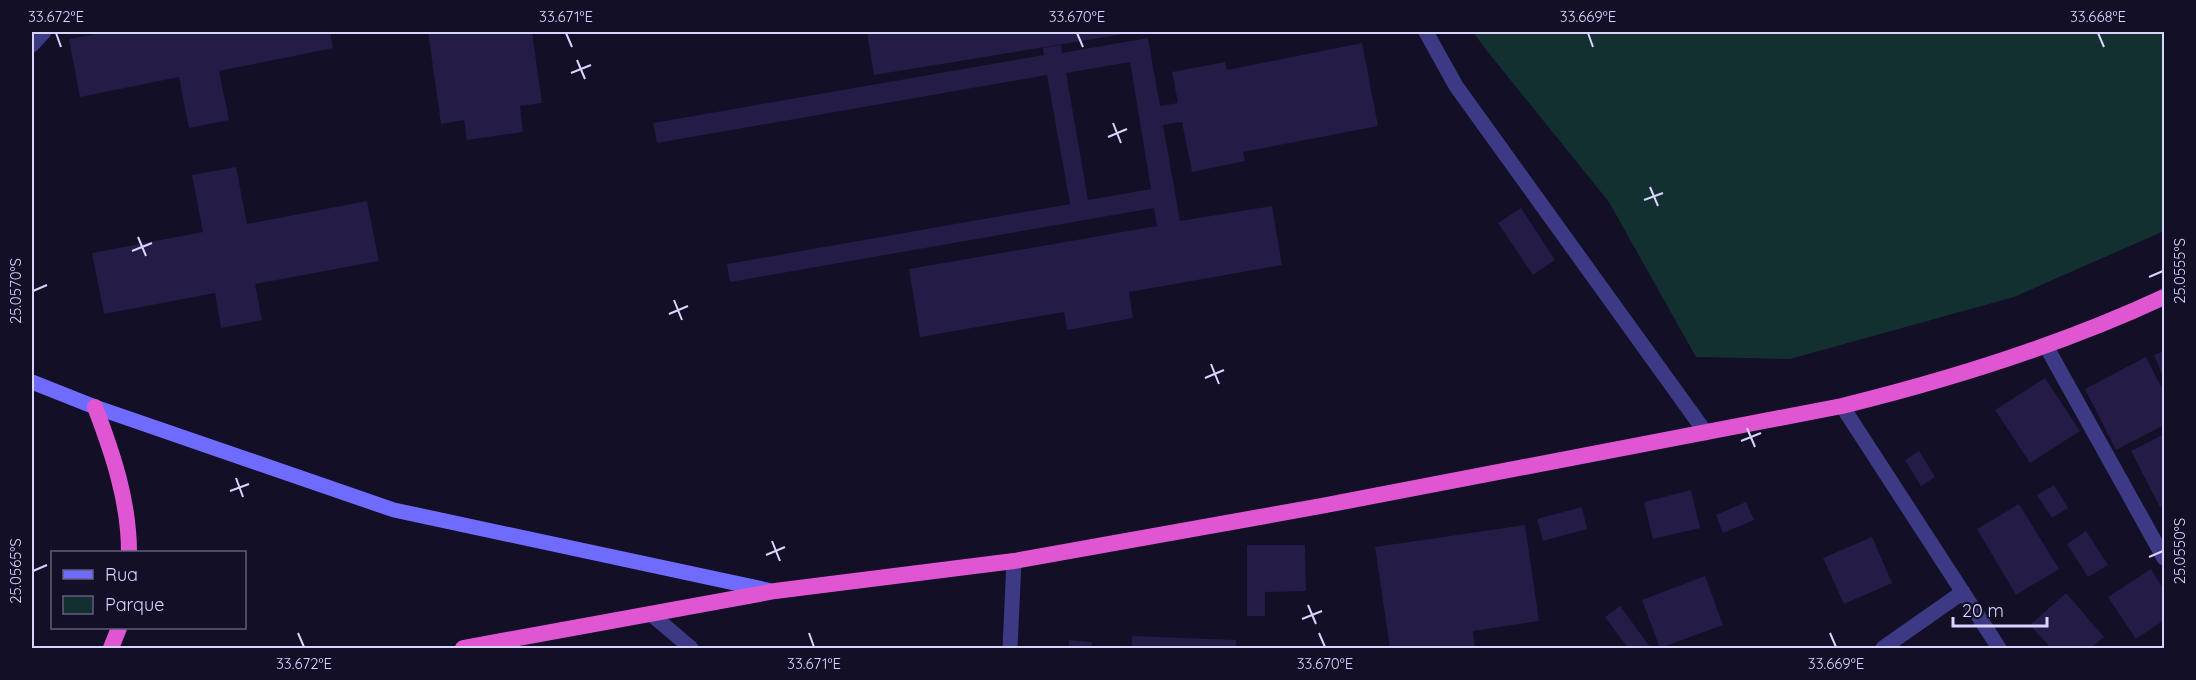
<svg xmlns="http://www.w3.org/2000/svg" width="2196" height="680" font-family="Quicksand,sans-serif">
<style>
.green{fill:#12302f}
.building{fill:#241b47;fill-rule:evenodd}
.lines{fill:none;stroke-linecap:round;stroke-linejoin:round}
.minor{stroke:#3d3a85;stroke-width:15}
.tertiary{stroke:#3d3a85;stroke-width:15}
.secondary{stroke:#6f6bff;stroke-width:15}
.trunk{stroke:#e055d1;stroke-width:16}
.ticks{fill:none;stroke:#d9d4ff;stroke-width:2}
.neatline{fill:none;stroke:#d9d4ff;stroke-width:2}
.ticks-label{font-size:15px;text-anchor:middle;fill:#d9d4ff}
</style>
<rect width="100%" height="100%" fill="#130f26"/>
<polygon class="green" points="1473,32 2164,32 2164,231 2014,297 1790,359 1696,357 1609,202 1487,51"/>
<g class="building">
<polygon points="107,32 330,32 333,48 219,71 229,120 189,128 179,77 80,97 69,39"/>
<polygon points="428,32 532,32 542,103 520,106 523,132 467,140 464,120 441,124"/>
<polygon points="867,32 1130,32 1130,33 874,75"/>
<path d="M 1148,38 L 1160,106 L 1178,103 L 1172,72 L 1225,62 L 1227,70 L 1362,43 L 1378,126 L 1243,152 L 1245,161 L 1192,172 L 1182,122 L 1163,125 L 1180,221 L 1272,206 L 1282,265 L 1129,292 L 1133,318 L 1067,330 L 1064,312 L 920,337 L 909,269 L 1157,226 L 1154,208 L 730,282 L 727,264 L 1070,204 L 1047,75 L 657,143 L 653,123 L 1044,55 L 1043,48 L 1061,45 L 1062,53 ZM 1130,62 L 1151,189 L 1088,200 L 1066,73 Z"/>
<polygon points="236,167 247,224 367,201 379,261 255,284 262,320 221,328 215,293 104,314 92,253 203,232 192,175"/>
<polygon points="1521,208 1555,260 1533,275 1498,223"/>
<polygon points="2164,351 2164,379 2154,355"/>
<polygon points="2146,357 2164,392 2164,425 2116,450 2085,389"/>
<polygon points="2045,378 2080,431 2030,463 1995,410"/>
<polygon points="2164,434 2164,505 2160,507 2131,451"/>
<polygon points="1919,451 1935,477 1921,486 1905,460"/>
<polygon points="2054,485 2068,508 2052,518 2037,495"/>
<polygon points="1691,490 1700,528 1653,539 1644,502"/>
<polygon points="1746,502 1754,520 1723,533 1716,515"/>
<polygon points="2019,504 2059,569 2016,595 1977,529"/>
<polygon points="1582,507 1587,529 1543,541 1537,519"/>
<polygon points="1525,525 1539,621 1473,631 1475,648 1390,648 1375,547"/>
<polygon points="2086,531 2108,565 2088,577 2067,544"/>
<polygon points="1872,537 1892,583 1844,604 1823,558"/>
<polygon points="1247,545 1305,545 1306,591 1265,592 1265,616 1247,616"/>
<polygon points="2151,569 2164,590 2164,620 2136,639 2108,597"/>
<polygon points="1705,576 1723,625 1660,648 1642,600"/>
<polygon points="2066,593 2104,637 2091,648 2051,648 2030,625"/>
<polygon points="1620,606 1651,648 1628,648 1605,617"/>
<polygon points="1132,636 1236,640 1236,648 1132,648"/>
<polygon points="1069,640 1092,642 1091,648 1069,648"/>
</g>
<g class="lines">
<g class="minor">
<polyline points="1426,32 1456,86 1706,433"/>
<polyline points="32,45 44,32"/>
<polyline points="2046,346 2164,558"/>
<polyline points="1842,406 1999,648"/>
<polyline points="1883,648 1963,592"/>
</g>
<g class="tertiary">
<polyline points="652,615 691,648"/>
<polyline points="1010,648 1014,561"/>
</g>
<polyline class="secondary" points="32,382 95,407 394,510 772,591"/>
<g class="trunk">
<path d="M 95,407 C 113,454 129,502 129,552"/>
<polyline points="111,648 119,628"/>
<path d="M 463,648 L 775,591 L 1014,561 L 1321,506 L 1842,406 C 1952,379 2061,345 2164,297"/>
</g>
</g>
<path class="ticks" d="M 56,33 L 61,47M 566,33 L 572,47M 1077,33 L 1083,47M 1588,33 L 1593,47M 2098,33 L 2104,47M 577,60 L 585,79M 571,73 L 591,65M 1113,123 L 1121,143M 1108,137 L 1127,129M 1650,187 L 1658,206M 1644,200 L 1663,193M 138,237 L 146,256M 132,251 L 152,243M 2149,277 L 2163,271M 33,291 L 47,285M 674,300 L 682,320M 669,314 L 688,306M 1211,364 L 1219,384M 1205,378 L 1224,370M 1747,428 L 1755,447M 1741,441 L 1761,433M 236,478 L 243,497M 230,491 L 249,484M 772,541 L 780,561M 766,555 L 785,547M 2149,557 L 2163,551M 33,571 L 47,565M 1308,605 L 1316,624M 1302,619 L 1322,611M 298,633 L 304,647M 809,633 L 814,647M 1319,633 L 1325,647M 1830,633 L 1836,647"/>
<rect width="2196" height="680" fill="none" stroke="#130f26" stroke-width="66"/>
<rect x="51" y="551" width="195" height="78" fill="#130f26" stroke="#625e7d" stroke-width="1.5"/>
<rect x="63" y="570" width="30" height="9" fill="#6f6bff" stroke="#625e7d" stroke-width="1.5"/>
<text x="105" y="581" font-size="18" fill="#d9d4ff">Rua</text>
<rect x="63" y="596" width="30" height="18" fill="#12302f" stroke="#625e7d" stroke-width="1.5"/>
<text x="105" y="611" font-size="18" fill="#d9d4ff">Parque</text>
<path d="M1953 617v9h94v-9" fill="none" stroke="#d9d4ff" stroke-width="3"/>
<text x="1962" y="617" font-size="18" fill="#d9d4ff" stroke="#130f26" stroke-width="4.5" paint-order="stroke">20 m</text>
<rect x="33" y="33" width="2130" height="614" class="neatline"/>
<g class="ticks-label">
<text x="56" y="22">33.672°E</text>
<text x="566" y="22">33.671°E</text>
<text x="1077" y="22">33.670°E</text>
<text x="1588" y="22">33.669°E</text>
<text x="2098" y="22">33.668°E</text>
<text transform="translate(2180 271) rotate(-90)" y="5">25.0555°S</text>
<text transform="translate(16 291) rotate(-90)" y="5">25.0570°S</text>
<text transform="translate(2180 551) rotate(-90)" y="5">25.0550°S</text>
<text transform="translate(16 571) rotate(-90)" y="5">25.0565°S</text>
<text x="304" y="669">33.672°E</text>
<text x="814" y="669">33.671°E</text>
<text x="1325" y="669">33.670°E</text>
<text x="1836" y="669">33.669°E</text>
</g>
</svg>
